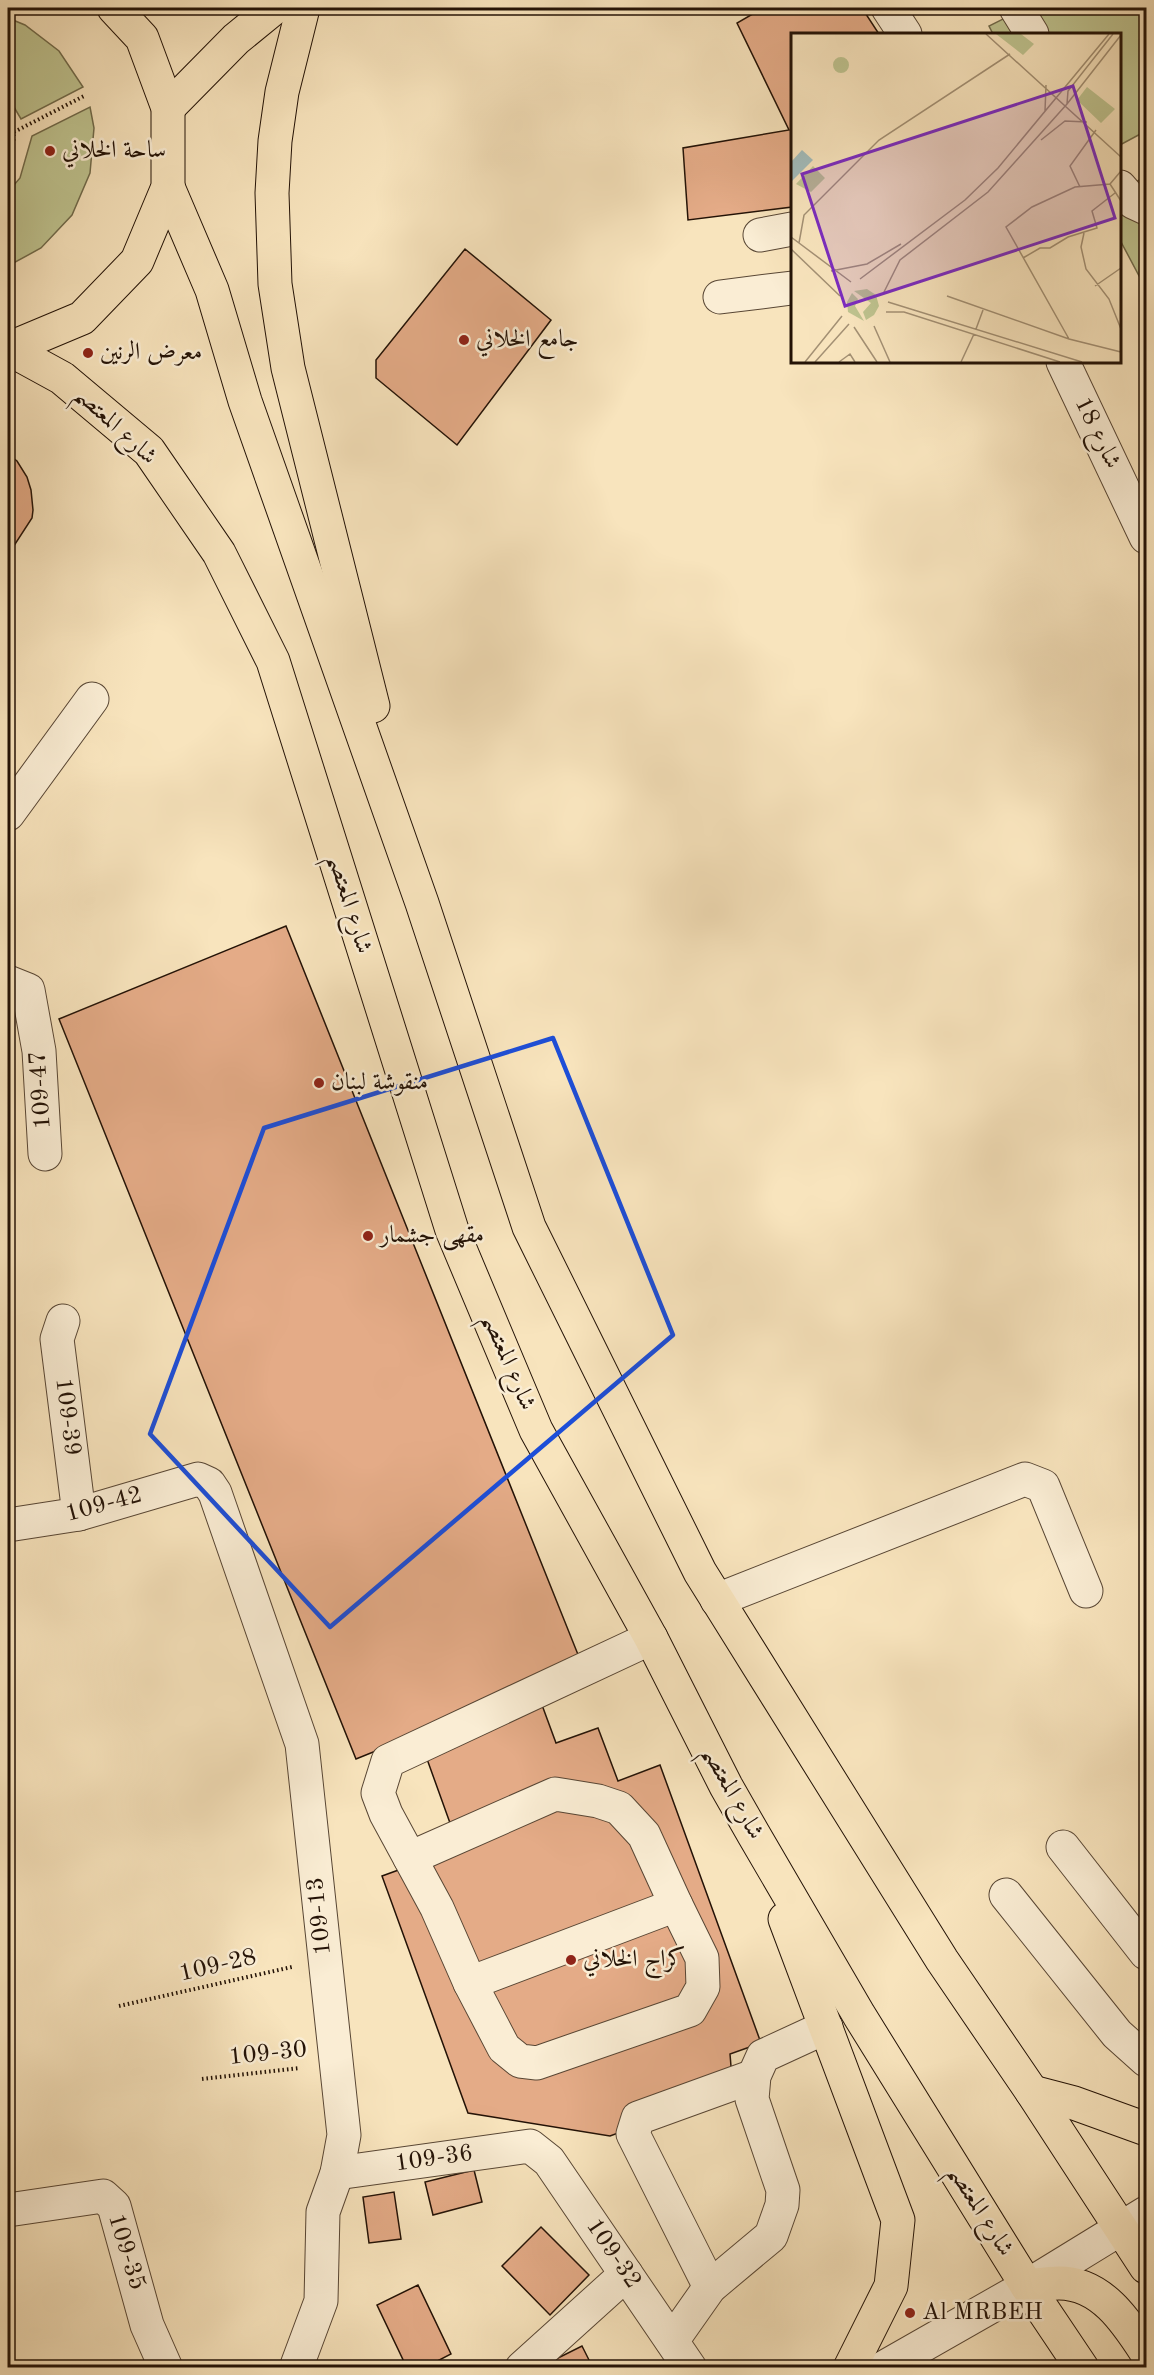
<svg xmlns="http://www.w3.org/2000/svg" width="1154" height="2375" font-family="'Old Standard TT',Amiri,serif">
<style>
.green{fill:#bfc490;stroke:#716b4b;stroke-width:1.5}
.building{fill:#e4ab87;stroke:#231206;stroke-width:1.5}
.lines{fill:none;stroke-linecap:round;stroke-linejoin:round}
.minor-casing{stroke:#584634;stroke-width:35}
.major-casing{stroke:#231206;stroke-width:35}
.path{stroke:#231206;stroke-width:4;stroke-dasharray:1.5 3;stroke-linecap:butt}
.minor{stroke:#faedd4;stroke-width:33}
.major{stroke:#f8e4bd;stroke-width:33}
.marked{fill:none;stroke:#1d4ed8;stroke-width:4.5;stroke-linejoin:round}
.poi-dot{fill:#8f2418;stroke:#faedd4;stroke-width:2}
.labels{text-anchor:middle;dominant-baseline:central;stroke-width:5;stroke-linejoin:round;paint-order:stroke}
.poi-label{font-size:24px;fill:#231206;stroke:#faedd4;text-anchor:start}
.street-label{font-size:24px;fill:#231206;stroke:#faedd4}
.inset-road{fill:none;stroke:#a39074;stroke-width:1.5}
.view{fill:#7b2cbf;fill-opacity:0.15;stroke:#7b2cbf;stroke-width:3}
.inset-edge{fill:none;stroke:#231206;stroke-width:3}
</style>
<rect width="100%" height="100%" fill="#f8e4bd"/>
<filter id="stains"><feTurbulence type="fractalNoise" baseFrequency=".00333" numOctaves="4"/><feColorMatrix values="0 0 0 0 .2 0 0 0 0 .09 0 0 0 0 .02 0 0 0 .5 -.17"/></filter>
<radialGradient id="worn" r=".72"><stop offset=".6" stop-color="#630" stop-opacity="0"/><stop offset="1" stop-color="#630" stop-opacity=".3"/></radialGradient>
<g class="green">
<polygon points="1025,8 1139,8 1146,20 1146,131 1120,145 1120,34 993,34 989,26"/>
<polygon points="8,18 25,25 59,51 83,87 21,119 8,97"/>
<polygon points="90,107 94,128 90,173 72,215 41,248 8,266 8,192 20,178 32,136"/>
<polygon points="1146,176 1146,218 1140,243 1146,271 1146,289 1120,240 1120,191"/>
</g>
<g class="building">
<polygon points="763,8 862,8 879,34 792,34 792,207 688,220 683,148 789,130 737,23"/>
<polygon points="465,249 551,320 457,445 376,378 376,360"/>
<polygon points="8,454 17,461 27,477 31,490 33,510 32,518 8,555"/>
<polygon points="286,926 583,1667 356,1759 59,1019"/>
<polygon points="535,1686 556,1743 598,1728 618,1781 660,1765 761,2043 730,2054 733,2091 610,2136 468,2113 382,1876 459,1848 418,1734"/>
<polygon points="474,2170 482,2202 433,2215 425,2182"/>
<polygon points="394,2192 401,2239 369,2243 363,2197"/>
<polygon points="541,2227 589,2275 550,2315 502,2266"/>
<polygon points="418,2285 451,2354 424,2368 407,2368 377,2305"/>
<polygon points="582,2346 593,2368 538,2368"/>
</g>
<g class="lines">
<defs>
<g id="minor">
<polyline points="888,8 905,34"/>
<polyline points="1016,8 1032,34"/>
<polyline points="1120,187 1133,202 1146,208"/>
<polyline points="760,235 792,229"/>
<polyline points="720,297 792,288"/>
<polyline points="1063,362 1146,537"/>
<polyline points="8,814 92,699"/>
<polyline points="8,982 28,990 39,1051 45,1154"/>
<polyline points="63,1321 57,1339 79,1514"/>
<polyline points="8,1525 79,1514 198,1479 209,1484 215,1493 302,1744 344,2135 337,2173 323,2212 321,2301 296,2368"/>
<polyline points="717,1600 1025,1479 1043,1486 1086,1591"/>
<polyline points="651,1638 388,1761 378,1793 386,1814 437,1908 470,1983 504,2048 520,2061 537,2063 690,2010 703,1987 702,1958 676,1905"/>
<polyline points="1063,1847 1146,1953"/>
<polyline points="410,1858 555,1794 598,1801 619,1808 644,1835 676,1905 470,1983"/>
<polyline points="1006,1895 1117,2034 1146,2060"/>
<polyline points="337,2173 530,2146 549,2161 690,2368"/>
<polyline points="8,2210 103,2196 114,2206 147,2325 166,2368"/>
<polyline points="710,2287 633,2134 638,2118 754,2076"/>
<polyline points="672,2341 710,2287 771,2236 782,2205 783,2190 752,2099 754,2076 763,2056 826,2027"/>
<polyline points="522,2368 626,2274"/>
<polyline points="883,2368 1027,2286 1146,2213"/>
</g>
<g id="major">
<polyline points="303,8 282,92 275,141 272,193 275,284 288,368 373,706"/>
<polyline points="168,108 236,39 274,8"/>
<polyline points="168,187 212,290 245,401 422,903 529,1227 700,1572 942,1960 1032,2092 1146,2267"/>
<polyline points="8,349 82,318 137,261 168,187 168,108 142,38 114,8"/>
<polyline points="9,349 62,378 149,451 219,553 273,661 452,1230 536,1430 651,1638 726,1786 754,1835 859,2015 1027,2286 1082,2368"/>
<polyline points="785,1919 898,2220 891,2286 850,2368"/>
<polyline points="1032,2092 1074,2103 1146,2129"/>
<path d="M 1027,2286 C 1037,2285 1049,2283 1059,2283 C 1101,2283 1126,2321 1146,2352"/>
</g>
</defs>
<use href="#minor" class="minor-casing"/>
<use href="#major" class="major-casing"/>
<g class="path">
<path d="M 8,113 C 17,130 14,146 8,163"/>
<polyline points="14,132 86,95"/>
<polyline points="8,1874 9,1874"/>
<polyline points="119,2006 292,1967"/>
<polyline points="202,2079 300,2068"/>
</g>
<use href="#minor" class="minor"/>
<use href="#major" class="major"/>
</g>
<path class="marked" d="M 553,1038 L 673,1335 L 330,1627 L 150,1434 L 264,1128 Z"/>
<g class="poi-dot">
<circle cx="50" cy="151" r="6"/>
<circle cx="464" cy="340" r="6"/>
<circle cx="88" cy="353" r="6"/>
<circle cx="319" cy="1083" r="6"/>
<circle cx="368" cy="1236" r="6"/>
<circle cx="571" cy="1960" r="6"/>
<circle cx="910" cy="2313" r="6"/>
</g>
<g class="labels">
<g class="poi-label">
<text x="62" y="151">ساحة الخلاني</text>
<text x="476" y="340">جامع الخلاني</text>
<text x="100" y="353">معرض الرنين</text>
<text x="331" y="1083">منقوشة لبنان</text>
<text x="380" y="1236">مقهى جشمار</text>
<text x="583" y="1960">كراج الخلاني</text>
<text x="922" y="2313">Al MRBEH</text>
</g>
<g class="street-label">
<text transform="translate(115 426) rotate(43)">شارع المعتصم</text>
<text transform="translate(1097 433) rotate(64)">شارع 18</text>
<text transform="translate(349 904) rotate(73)">شارع المعتصم</text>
<text transform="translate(41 1090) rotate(-94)">109-47</text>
<text transform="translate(508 1362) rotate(67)">شارع المعتصم</text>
<text transform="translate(67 1417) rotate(83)">109-39</text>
<text transform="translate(104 1505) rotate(-15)">109-42</text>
<text transform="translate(732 1793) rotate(61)">شارع المعتصم</text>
<text transform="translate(320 1916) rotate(-96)">109-13</text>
<text transform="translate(218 1966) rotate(-13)">109-28</text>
<text transform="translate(268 2054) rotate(-6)">109-30</text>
<text transform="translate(434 2159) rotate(-8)">109-36</text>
<text transform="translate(980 2211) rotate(58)">شارع المعتصم</text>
<text transform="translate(126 2252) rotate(73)">109-35</text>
<text transform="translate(613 2254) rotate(56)">109-32</text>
</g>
</g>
<g transform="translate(791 33)">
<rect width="330" height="330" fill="#f8e4bd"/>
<path d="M 205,1 L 230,1 L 243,11 L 232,22 ZM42 32a8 8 0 1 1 16 0a8 8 0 1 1-16 0ZM 296,54 L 324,76 L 310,90 L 286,67 ZM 22,133 L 34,145 L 20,159 L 5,151 ZM 76,256 L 85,262 L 88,273 L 83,282 L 75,287 L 72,279 L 80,270 L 63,258 ZM 61,260 L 67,266 L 64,273 L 73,288 L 57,279 L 56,269 Z" fill="#bfc490"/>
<path d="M 11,117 L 22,127 L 0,149 L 0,129 Z" fill="#a2bcbb"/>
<path class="inset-road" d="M 195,1 L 330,124M 276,71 L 277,58 L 322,1M 254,78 L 255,52M 250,107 L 274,88 L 296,89M 319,151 L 330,168M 289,154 L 279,133 L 305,97M 293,200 L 290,214 L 295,236 L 318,266 L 330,296M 0,204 L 60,249M 8,210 L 13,182 L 88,107 L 219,21M 0,216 L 49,263M 232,225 L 249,215 L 259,215 L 277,204 L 306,195 L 301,178 L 324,160M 40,238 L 76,231 L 110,211M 69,246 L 174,167 L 207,135 L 318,1M 304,253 L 330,235M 93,259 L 109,227 L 197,159 L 276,71 L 330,2M 156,263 L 278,306 L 330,319M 97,269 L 291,329M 95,279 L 113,279 L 269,329M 83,293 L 99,329M 63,294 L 86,329M 185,296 L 192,277M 278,306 L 215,194 L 241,174 L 284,154 L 319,151 L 330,138M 14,329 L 51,283M 24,329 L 58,291M 48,329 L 59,321 L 64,329M 170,329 L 183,301"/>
<path class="view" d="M 282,53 L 324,185 L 54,273 L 11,141 Z"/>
<rect width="330" height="330" class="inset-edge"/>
</g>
<rect width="1154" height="2375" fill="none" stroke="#f8e4bd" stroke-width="30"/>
<rect x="9" y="9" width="1136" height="2357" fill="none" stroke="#231206" stroke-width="3"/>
<rect x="15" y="15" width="1124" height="2345" fill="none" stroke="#231206" stroke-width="1.5"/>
<rect width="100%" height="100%" filter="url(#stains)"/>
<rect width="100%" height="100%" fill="url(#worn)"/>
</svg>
